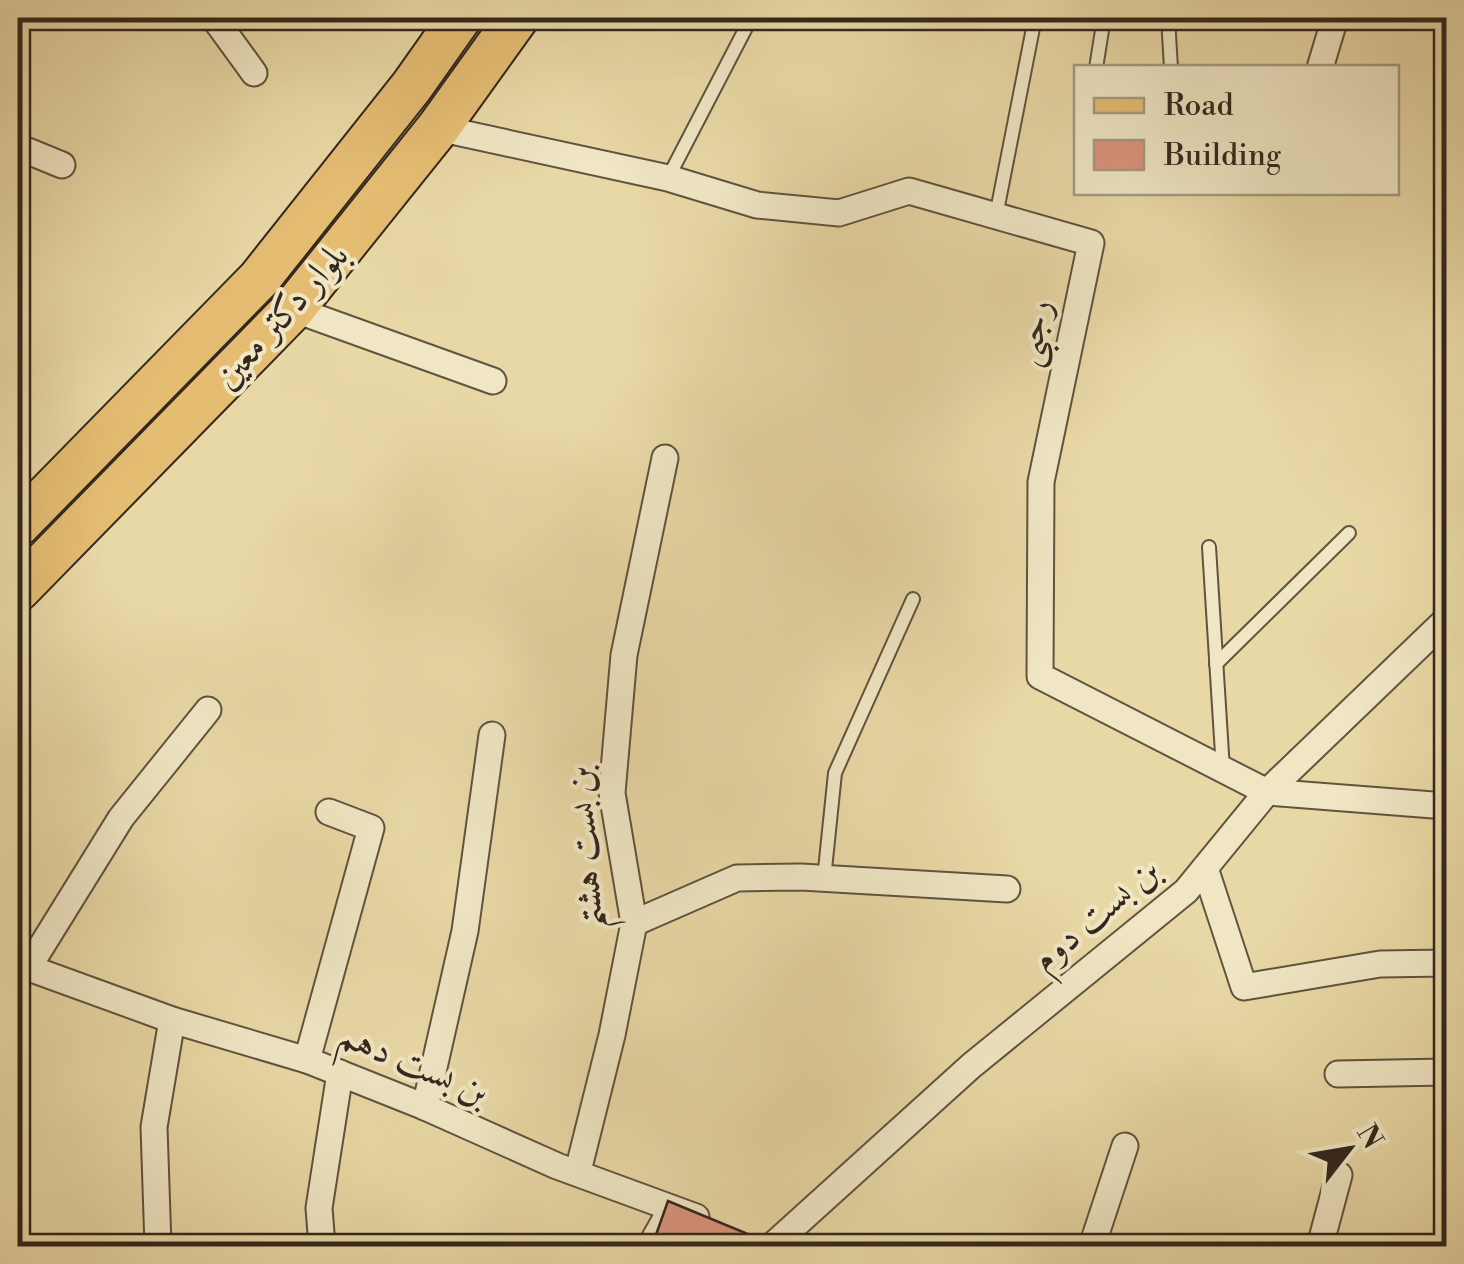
<svg xmlns="http://www.w3.org/2000/svg" width="1464" height="1264" font-family="'Libre Bodoni',Amiri,serif">
<style>
.lines{fill:none;stroke-linecap:round;stroke-linejoin:round}
.service-casing{stroke:#605340;stroke-width:16}
.minor-casing{stroke:#605340;stroke-width:29}
.primary-casing{stroke:#33271e;stroke-width:46}
.service{stroke:#f0e6c4;stroke-width:12}
.minor{stroke:#f0e6c4;stroke-width:25}
.primary{stroke:#e4bc72;stroke-width:42}
.shaded-wall{fill:#996758;stroke:#33271e;stroke-width:2.5}
.building{fill:#da937d;stroke:#33271e;stroke-width:2.5}
.labels{text-anchor:middle;dominant-baseline:central;stroke-width:8;stroke-linejoin:round;paint-order:stroke}
.street-label{font-size:38px;fill:#33271e;stroke:#f0e6c4}
</style>
<rect width="100%" height="100%" fill="#e8d8a5"/>
<filter id="stains"><feTurbulence type="fractalNoise" baseFrequency=".002" numOctaves="4"/><feColorMatrix values="0 0 0 0 .2 0 0 0 0 .09 0 0 0 0 .02 0 0 0 .5 -.17"/></filter>
<radialGradient id="worn" r=".72"><stop offset=".6" stop-color="#630" stop-opacity="0"/><stop offset="1" stop-color="#630" stop-opacity=".3"/></radialGradient>
<g class="lines">
<defs>
<g id="service">
<polyline points="1168,18 1171,68"/>
<polyline points="1096,68 1104,18"/>
<polyline points="668,178 751,18"/>
<polyline points="996,216 1035,18"/>
<polyline points="1209,547 1223,770"/>
<polyline points="1216,664 1349,533"/>
<polyline points="824,879 835,773 913,599"/>
<polyline points="643,1246 666,1205"/>
</g>
<g id="minor">
<polyline points="214,18 254,73"/>
<polyline points="1320,68 1335,18"/>
<polyline points="438,128 668,178 757,205 839,213 909,191 1091,243 1041,482 1040,676 1267,792 1446,806"/>
<polyline points="18,147 62,165"/>
<polyline points="293,309 493,381"/>
<polyline points="1205,868 1244,987 1380,964 1446,963"/>
<polyline points="634,923 737,878 801,877 1007,889"/>
<polyline points="18,964 172,1020 307,1060 425,1107 557,1166 696,1217"/>
<polyline points="28,968 121,818 208,710"/>
<polyline points="307,1060 371,828 329,812"/>
<polyline points="1338,1074 1446,1072"/>
<polyline points="425,1107 465,931 492,735"/>
<polyline points="578,1171 612,1035 634,923 612,793 624,655 665,458"/>
<polyline points="158,1246 154,1127 172,1020"/>
<polyline points="322,1246 319,1208 340,1073"/>
<polyline points="772,1246 971,1066 1186,891 1267,792 1446,620"/>
<polyline points="1092,1246 1125,1146"/>
<polyline points="1320,1246 1339,1175"/>
</g>
<g id="primary">
<polyline points="18,525 259,279 412,86 460,18"/>
<polyline points="18,590 293,309 438,128 517,18"/>
</g>
</defs>
<use href="#service" class="service-casing"/>
<use href="#minor" class="minor-casing"/>
<use href="#primary" class="primary-casing"/>
<use href="#service" class="service"/>
<use href="#minor" class="minor"/>
<use href="#primary" class="primary"/>
</g>
<polygon class="shaded-wall" points="755,1237 762,1246 747,1246"/>
<polygon class="building" points="668,1201 755,1237 747,1246 652,1246"/>
<g class="labels">
<g class="street-label">
<text transform="translate(281 316) rotate(-48)">بلوار دکتر معین</text>
<text transform="translate(1033 333) rotate(-78)">رجبی</text>
<text transform="translate(585 848) rotate(-94)">بن بست هشتم</text>
<text transform="translate(1096 915) rotate(-40)">بن بست دوم</text>
<text transform="translate(414 1064) rotate(23)">بن بست دهم</text>
</g>
</g>
<rect width="1464" height="1264" fill="none" stroke="#e8d8a5" stroke-width="60"/>
<rect x="20" y="20" width="1424" height="1224" fill="none" stroke="#33271e" stroke-width="5"/>
<rect x="30" y="30" width="1404" height="1204" fill="none" stroke="#33271e" stroke-width="2.5"/>
<rect x="1074" y="65" width="325" height="130" fill="#f0e6c4" stroke="#a49a82" stroke-width="2.5"/>
<rect x="1094" y="98" width="50" height="15" fill="#e4bc72" stroke="#a49a82" stroke-width="2.5"/>
<text x="1164" y="115" font-size="30" fill="#33271e">Road</text>
<rect x="1094" y="140" width="50" height="30" fill="#da937d" stroke="#a49a82" stroke-width="2.5"/>
<text x="1164" y="165" font-size="30" fill="#33271e">Building</text>
<g transform="translate(1349 1149) rotate(59)" stroke="#f0e6c4" stroke-width="8" paint-order="stroke">
<path d="M0-8L18 38L0 25L-18 38Z" fill="#33271e"/>
<text y="-15" font-size="28" font-weight="bold" text-anchor="middle" fill="#33271e">N</text>
</g>
<rect width="100%" height="100%" filter="url(#stains)"/>
<rect width="100%" height="100%" fill="url(#worn)"/>
</svg>
